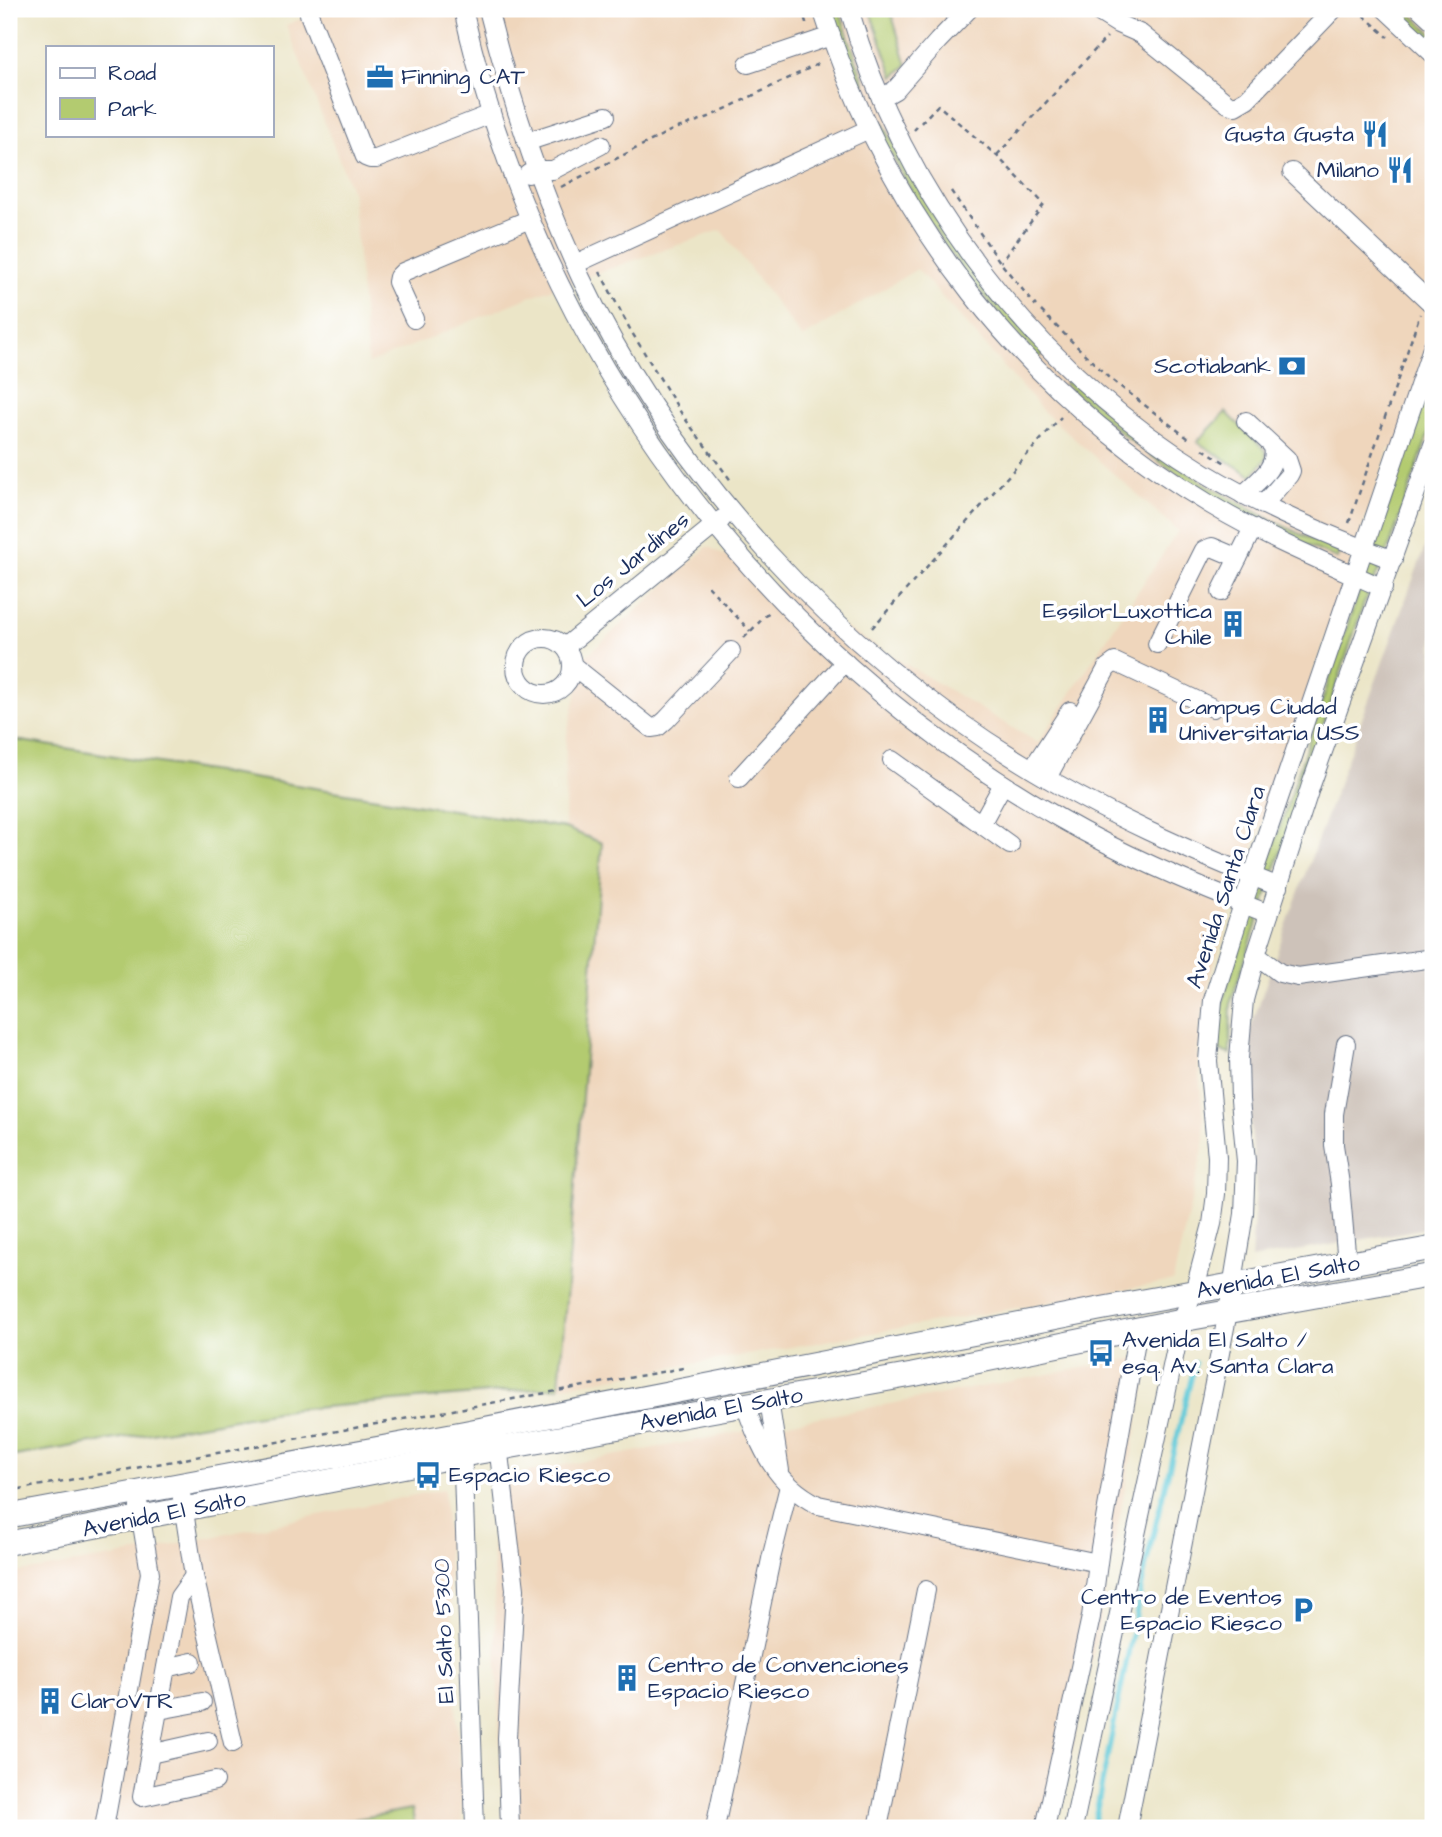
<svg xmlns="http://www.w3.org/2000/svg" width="1442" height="1837" font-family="'Architects Daughter',sans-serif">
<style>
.built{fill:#efd6bc}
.industrial{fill:#cdc2b9}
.green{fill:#b3cb70;stroke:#677d67;stroke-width:2}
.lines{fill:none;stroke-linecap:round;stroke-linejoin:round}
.stream{stroke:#5ec9d8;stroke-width:5}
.minor-casing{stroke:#646f83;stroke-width:20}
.major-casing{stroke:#646f83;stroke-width:25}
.path{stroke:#646f83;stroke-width:2.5;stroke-dasharray:5 5;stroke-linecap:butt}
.minor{stroke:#fff;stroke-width:18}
.major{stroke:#fff;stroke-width:23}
.labels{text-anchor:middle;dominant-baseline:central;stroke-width:7;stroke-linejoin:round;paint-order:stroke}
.poi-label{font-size:23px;fill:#1b2f5e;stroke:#fff;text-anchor:start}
.street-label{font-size:23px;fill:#1b2f5e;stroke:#fff}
</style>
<rect width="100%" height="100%" fill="#fff"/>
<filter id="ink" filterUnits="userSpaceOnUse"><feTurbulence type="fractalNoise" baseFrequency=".0143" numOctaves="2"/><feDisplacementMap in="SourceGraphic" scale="14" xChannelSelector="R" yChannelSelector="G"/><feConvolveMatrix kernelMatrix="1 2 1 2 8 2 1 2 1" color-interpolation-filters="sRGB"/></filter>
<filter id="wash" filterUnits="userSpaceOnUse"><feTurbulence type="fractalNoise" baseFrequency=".00686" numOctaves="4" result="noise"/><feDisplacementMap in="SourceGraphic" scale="28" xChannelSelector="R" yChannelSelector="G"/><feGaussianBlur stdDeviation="1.57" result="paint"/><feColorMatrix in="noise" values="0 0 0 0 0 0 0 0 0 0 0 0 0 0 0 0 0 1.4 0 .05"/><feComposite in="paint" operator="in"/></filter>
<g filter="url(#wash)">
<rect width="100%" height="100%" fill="#ebe5c7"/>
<g class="built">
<polygon points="324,9 1433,9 1433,442 1389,449 1212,970 1201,1023 1198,1059 1205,1140 1173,1281 559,1387 602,843 565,828 566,739 585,657 708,546 1038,743 1178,531 1042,410 917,269 802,338 721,230 534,295 368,364 352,192 286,25"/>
<polygon points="1151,1355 1094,1650 1055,1828 503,1828 490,1479"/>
<polygon points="444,1489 463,1828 9,1828 9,1574 136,1553"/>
</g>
<polygon class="industrial" points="1433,525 1433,1227 1251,1259 1256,1187 1249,1102 1250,1030 1285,929"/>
<g class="green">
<polygon points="831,9 839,9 865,84 859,87"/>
<polygon points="869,9 890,9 907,65 894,77"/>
<polygon points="1395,9 1406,9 1433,34 1433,43"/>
<path d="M 881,120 L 934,216 L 1044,353 L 1039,358 C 1012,328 985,299 961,268 C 927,223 901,173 875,124 Z"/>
<polygon points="1433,370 1433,421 1390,545 1364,603 1231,1001 1230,1054 1216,1050 1219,1017 1228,982"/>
<path d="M 1069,379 C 1093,400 1117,422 1142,441 C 1204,487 1269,521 1339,552 L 1337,559 C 1267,528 1200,492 1139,447 C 1113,427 1089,405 1064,384 Z"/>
<polygon points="1226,412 1266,451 1266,459 1252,476 1197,442"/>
<polygon points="9,739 565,828 602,843 559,1387 289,1410 9,1457"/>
<polygon points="412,1809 415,1828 329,1828 328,1824"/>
</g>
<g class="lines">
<polyline class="stream" points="1093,1828 1147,1560 1195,1363"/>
</g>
</g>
<g filter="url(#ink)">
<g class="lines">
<defs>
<g id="minor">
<path d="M 463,9 C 538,348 759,647 1061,819 C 1127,857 1198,887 1269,914"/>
<path d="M 488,9 C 511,101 541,192 581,278 C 673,473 838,651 1022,763 C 1102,813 1191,852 1279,887"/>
<path d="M 822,9 C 887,216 1024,394 1211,505 C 1266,538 1325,562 1383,588"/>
<path d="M 849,9 C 904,199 1037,371 1205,473 C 1265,509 1328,535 1393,560"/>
<polyline points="1094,9 1118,24 1141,34 1228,104 1235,106 1247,99 1334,9"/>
<polyline points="1385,9 1433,54"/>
<polyline points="1420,9 1433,21"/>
<polyline points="309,14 365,157 370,159 376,159 491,114"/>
<polyline points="748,64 831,36"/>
<polyline points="881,98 895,90 938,41 969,9"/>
<polyline points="526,142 606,116"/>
<polyline points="1292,172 1433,305"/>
<polyline points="528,174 536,170 553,170 601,145"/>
<polyline points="575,264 869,129"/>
<polyline points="414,319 397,282 398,277 403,272 530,219"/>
<polyline points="1246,421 1287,459 1291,471 1289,475 1263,505"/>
<path d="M 1243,495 C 1257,481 1278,468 1273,447"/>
<polyline points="1221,592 1253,528"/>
<circle cx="544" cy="666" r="28"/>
<polyline points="1157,644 1204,550 1212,547 1238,558"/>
<polyline points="565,647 722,519"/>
<polyline points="572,665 651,728 658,727 666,720 731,651"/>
<polyline points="892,760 1010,845"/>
<polyline points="1032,769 1070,711"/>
<polyline points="739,778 845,662"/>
<polyline points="1047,778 1107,668 1115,662 1213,708"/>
<polyline points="981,824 1003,784"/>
<polyline points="1256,955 1280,973 1298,977 1433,958"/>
<polyline points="1346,1044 1334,1114 1334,1145 1340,1184 1346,1252 1349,1265"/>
<polyline points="769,1400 780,1471"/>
<path d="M 745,1405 C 761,1448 774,1483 818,1505 L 1098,1563"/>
<polyline points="497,1437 515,1589 507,1738 510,1828"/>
<polyline points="462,1443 475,1828"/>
<polyline points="182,1498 194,1576 233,1743"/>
<polyline points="194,1576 179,1597 142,1797 215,1781"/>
<polyline points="166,1668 192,1662"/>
<polyline points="159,1710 202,1702"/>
<polyline points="150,1754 208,1741"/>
<polyline points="104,1828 150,1573 139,1506"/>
<polyline points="715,1828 771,1559 789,1486"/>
<polyline points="878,1828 926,1590"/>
<polyline points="1045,1828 1091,1617 1100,1548 1138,1329"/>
<polyline points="1073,1828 1182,1320 1196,1285 1212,1224 1216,1194 1217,1157 1208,1061 1213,1000 1243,904 1433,345"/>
<polyline points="1127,1828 1228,1312 1244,1214 1246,1161 1240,1100 1239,1058 1244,1000 1256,955 1311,785 1433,445"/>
</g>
<g id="major">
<polyline points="9,1516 462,1433 1099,1309 1433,1248"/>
<polyline points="9,1543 463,1455 912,1375 1182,1320 1433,1275"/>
</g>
</defs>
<use href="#minor" class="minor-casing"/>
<use href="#major" class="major-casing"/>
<g class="path">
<polyline points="802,9 807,26"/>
<polyline points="1356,9 1388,37"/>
<polyline points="914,130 938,105 997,156 1044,204 1001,262"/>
<polyline points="997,155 1107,37"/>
<polyline points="561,187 672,130 709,117 822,62"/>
<polyline points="951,191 1000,262 1036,306"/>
<polyline points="600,272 631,331 683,416 732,482"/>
<polyline points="1041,311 1108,377 1189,439"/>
<polyline points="1203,449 1227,464"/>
<polyline points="1349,523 1420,314"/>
<polyline points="708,586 750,631"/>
<polyline points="872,628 1061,417"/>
<polyline points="744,638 771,610"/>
<polyline points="9,1491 683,1368"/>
</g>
<use href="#minor" class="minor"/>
<use href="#major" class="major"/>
</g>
</g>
<defs>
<symbol id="office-bare" viewBox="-9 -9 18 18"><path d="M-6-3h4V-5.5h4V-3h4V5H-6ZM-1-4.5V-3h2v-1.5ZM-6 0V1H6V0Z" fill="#1f6fb2" stroke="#fff" stroke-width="2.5" paint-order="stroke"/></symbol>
<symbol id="restaurant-bare" viewBox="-9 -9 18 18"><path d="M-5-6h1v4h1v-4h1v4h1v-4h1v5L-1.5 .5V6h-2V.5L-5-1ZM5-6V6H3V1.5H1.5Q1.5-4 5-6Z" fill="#1f6fb2" stroke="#fff" stroke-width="2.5" paint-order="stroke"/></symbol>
<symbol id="bank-bare" viewBox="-9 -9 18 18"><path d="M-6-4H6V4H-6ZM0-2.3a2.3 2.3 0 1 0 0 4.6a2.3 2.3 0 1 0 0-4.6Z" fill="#1f6fb2" stroke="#fff" stroke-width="2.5" paint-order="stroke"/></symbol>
<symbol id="building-bare" viewBox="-9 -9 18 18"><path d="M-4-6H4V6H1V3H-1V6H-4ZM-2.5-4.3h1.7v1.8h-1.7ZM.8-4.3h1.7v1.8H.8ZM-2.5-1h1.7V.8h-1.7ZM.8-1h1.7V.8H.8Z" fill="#1f6fb2" stroke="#fff" stroke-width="2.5" paint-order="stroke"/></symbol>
<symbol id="bus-bare" viewBox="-9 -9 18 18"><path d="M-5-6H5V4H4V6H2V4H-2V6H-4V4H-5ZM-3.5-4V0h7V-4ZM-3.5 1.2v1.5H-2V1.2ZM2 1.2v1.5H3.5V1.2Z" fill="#1f6fb2" stroke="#fff" stroke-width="2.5" paint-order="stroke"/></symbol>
<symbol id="parking-bare" viewBox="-9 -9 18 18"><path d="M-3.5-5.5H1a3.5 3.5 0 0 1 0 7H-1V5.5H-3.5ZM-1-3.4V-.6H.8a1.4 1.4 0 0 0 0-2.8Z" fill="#1f6fb2" stroke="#fff" stroke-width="2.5" paint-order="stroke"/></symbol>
</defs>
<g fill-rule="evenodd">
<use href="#office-bare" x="361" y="58" width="38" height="38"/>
<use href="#restaurant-bare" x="1356" y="115" width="38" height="38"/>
<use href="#restaurant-bare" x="1381" y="151" width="38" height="38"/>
<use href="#bank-bare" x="1273" y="347" width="38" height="38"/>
<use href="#building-bare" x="1214" y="605" width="38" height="38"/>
<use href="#building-bare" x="1139" y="701" width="38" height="38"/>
<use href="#bus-bare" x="1082" y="1334" width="38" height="38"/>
<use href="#bus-bare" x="409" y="1456" width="38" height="38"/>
<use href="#parking-bare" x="1284" y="1591" width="38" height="38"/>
<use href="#building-bare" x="608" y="1659" width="38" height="38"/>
<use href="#building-bare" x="31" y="1682" width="38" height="38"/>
</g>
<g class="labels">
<g class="poi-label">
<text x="401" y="77">Finning CAT</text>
<text x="1354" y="134" text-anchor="end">Gusta Gusta</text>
<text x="1379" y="170" text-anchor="end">Milano</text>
<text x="1271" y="366" text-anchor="end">Scotiabank</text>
<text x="1212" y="611" text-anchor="end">EssilorLuxottica<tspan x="1212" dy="26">Chile</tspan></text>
<text x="1179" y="707">Campus Ciudad<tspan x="1179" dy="26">Universitaria USS</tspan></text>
<text x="1122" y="1340">Avenida El Salto /<tspan x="1122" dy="26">esq. Av. Santa Clara</tspan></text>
<text x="449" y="1475">Espacio Riesco</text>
<text x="1282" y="1597" text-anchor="end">Centro de Eventos<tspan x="1282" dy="26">Espacio Riesco</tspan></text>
<text x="648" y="1665">Centro de Convenciones<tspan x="648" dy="26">Espacio Riesco</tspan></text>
<text x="71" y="1701">ClaroVTR</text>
</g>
<g class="street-label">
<text transform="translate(633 560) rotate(-39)">Los Jardines</text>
<text transform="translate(1226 887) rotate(-72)">Avenida Santa Clara</text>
<text transform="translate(1278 1277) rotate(-10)">Avenida El Salto</text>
<text transform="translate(721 1409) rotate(-10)">Avenida El Salto</text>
<text transform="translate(164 1514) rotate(-11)">Avenida El Salto</text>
<text transform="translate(444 1631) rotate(-92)">El Salto 5300</text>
</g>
</g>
<rect width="1442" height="1837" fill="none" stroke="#fff" stroke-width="35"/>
<rect x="46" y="46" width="228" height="91" fill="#ffffff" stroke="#a4acbf" stroke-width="2"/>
<rect x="60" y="68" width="35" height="10" fill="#ffffff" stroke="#a4acbf" stroke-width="2"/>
<text x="108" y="80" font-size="21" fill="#1b2f5e">Road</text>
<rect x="60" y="98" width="35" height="21" fill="#b3cb70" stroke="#a4acbf" stroke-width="2"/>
<text x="108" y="116" font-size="21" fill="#1b2f5e">Park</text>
</svg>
